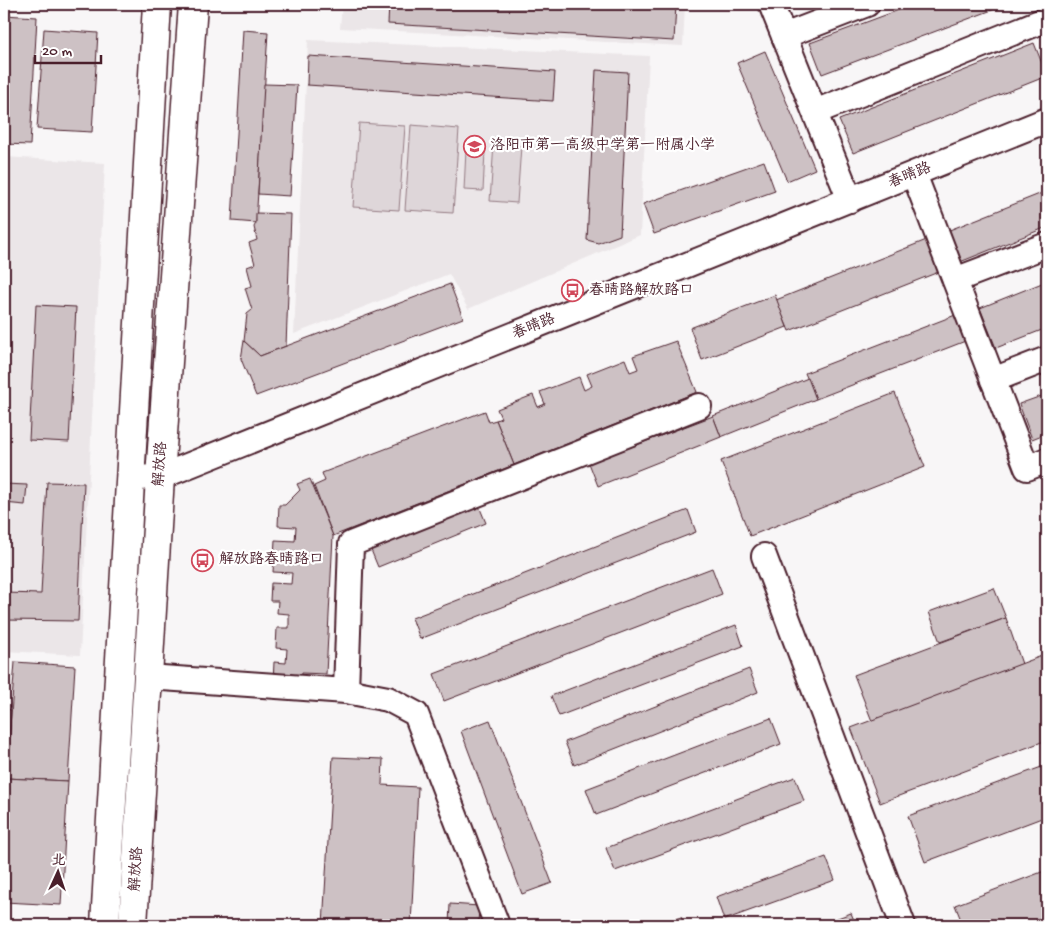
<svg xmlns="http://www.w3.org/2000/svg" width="1051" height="929" font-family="'Gochi Hand','LXGW WenKai TC',sans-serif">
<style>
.built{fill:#ebe6e8}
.green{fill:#ded6d9;stroke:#947a82}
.building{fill:#cdc1c4;stroke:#4a1f2b}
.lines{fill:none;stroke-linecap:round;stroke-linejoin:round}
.minor-casing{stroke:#4a1f2b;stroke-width:28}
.major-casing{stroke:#4a1f2b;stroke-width:31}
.minor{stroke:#fff;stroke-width:24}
.major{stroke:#fff;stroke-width:28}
.labels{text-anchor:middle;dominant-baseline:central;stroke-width:4.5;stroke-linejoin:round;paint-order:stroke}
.poi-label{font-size:15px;fill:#4a1f2b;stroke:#fff;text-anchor:start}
.street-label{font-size:15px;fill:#4a1f2b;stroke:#fff}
</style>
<rect width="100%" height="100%" fill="#f8f6f7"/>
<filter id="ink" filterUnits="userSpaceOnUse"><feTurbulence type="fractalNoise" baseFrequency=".02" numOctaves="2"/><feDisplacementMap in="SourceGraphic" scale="10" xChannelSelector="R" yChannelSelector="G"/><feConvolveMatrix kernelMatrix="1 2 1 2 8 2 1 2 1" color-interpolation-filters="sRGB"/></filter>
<g filter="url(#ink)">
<g class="built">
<polygon points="342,4 685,4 683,46 340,28"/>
<polygon points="308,40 649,56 640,235 468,309 449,274 294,334"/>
<polygon points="4,157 105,163 80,655 4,651 4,661"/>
</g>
<g class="green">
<polygon points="359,123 405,126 399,210 353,207"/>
<polygon points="411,125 459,129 453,213 405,210"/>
<polygon points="494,144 521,146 517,203 490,201"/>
<polygon points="466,150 485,151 483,191 464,190"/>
</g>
<g class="building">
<polygon points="389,4 582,4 642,7 642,4 676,4 674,41 388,24"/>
<polygon points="915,4 1008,4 822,74 810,43"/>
<polygon points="4,15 37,17 30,145 4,144"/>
<polygon points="44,29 98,33 92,132 37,129"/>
<polygon points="243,30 268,32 256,223 232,221"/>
<polygon points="1034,43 1047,76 853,153 839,120"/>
<polygon points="765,51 815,169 787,181 737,63"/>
<polygon points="308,56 555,72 553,101 307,85"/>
<polygon points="596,70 628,72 620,235 598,243 587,240"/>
<polygon points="264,84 297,85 290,196 258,194"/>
<polygon points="764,161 775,191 654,234 643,204"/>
<polygon points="1047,191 1047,227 960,262 947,231"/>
<polygon points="256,213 291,214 286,346 260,356 244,341 247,314 252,310 245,288 252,286 247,267 255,264 249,243 257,240 254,227 256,223"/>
<polygon points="929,239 941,271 789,331 776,300"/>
<polygon points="1047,281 1047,328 996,348 980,308"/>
<polygon points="450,284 463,318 256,396 241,359 244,341 260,356"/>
<polygon points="775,295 787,327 702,360 690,328"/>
<polygon points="36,305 76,307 69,442 29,440"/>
<polygon points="958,314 968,340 816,399 805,373"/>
<polygon points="676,341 697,392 514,465 496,420 501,418 497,409 533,395 538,407 545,404 540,392 579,377 584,390 592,386 587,374 625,359 630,372 638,369 633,356"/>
<polygon points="808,378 816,399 721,437 713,416"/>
<polygon points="895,393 925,467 750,536 721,461"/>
<polygon points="1047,394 1047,433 1032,439 1019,404"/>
<polygon points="485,411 489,422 496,420 514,465 333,536 314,486 325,481 322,473"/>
<polygon points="713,416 721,437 598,486 589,463"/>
<polygon points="310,479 333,536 326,674 302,673 302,684 273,682 274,662 286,663 287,649 276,648 277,628 289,628 289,614 277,613 278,601 270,601 271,583 291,584 292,573 273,572 275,540 295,541 296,527 278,526 279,505 285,505 300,490 297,484"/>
<polygon points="47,482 84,483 78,621 4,620 4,593 41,594"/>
<polygon points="4,484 27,485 25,505 4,503"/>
<polygon points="479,506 486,523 378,567 371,550"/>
<polygon points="688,510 696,532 420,639 412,618"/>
<polygon points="712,568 722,594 444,701 434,674"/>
<polygon points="994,588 1006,618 940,642 929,612"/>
<polygon points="1006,618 1022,664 872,721 854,675"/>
<polygon points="736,625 743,646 559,716 551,696"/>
<polygon points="1047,654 1047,740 880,803 851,728"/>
<polygon points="15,662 75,666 68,781 6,778"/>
<polygon points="749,669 758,692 574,765 565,742"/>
<polygon points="4,709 11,710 9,747 4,746"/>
<polygon points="771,718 781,744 596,815 586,789"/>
<polygon points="490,720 552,883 522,894 461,731"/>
<polygon points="333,757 383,759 382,785 418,787 411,925 323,925"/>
<polygon points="1047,765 1047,816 925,862 908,816"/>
<polygon points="795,777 804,801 615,871 606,848"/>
<polygon points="6,778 68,781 61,905 4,902"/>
<polygon points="826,857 835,880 724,920 716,897"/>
<polygon points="1047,870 1047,925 963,925 955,905"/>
<polygon points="450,904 479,906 478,925 449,925"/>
<polygon points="851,913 856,925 819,925"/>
<polygon points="681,917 684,925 659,925"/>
</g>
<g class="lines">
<defs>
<g id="minor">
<polyline points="771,4 850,200"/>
<polyline points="784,36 867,4"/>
<polyline points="815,112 1047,19"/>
<polyline points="914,174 1027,468 1047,460"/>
<polyline points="955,280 1047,245"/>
<polyline points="993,380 1047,359"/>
<polyline points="129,478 160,477 1047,120"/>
<polyline points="764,556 903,925"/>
<polyline points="148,677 346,691 351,544 699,406"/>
<polyline points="346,691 388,699 416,714 497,925"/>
</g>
<g id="major">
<polyline points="105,925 157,4"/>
<polyline points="133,925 160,477 193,4"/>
</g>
</defs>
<use href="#minor" class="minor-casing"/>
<use href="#major" class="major-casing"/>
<use href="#minor" class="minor"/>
<use href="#major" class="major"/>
</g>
</g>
<defs>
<symbol id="school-ring" viewBox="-11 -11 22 22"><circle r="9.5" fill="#fff" stroke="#d1495b" stroke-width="1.5"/><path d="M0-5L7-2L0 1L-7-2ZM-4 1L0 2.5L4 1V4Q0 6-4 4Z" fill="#d1495b"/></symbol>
<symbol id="bus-ring" viewBox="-11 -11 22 22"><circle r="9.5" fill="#fff" stroke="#d1495b" stroke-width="1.5"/><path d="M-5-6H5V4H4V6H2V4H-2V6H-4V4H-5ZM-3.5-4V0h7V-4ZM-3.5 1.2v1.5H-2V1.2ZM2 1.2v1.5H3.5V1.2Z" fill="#d1495b"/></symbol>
</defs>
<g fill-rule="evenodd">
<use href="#school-ring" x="462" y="134" width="25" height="25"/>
<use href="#bus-ring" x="560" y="278" width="25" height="25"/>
<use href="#bus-ring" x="190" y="548" width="25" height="25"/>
</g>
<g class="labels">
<g class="poi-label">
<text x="490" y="146">洛阳市第一高级中学第一附属小学</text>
<text x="589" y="291">春晴路解放路口</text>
<text x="219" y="560">解放路春晴路口</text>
</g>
<g class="street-label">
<text transform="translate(910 176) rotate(-22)">春晴路</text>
<text transform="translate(534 327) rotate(-22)">春晴路</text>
<text transform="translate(161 464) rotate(-86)">解放路</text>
<text transform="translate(137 869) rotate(-87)">解放路</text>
</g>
</g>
<rect width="1051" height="929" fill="none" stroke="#fff" stroke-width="20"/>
<rect x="10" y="10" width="1031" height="909" fill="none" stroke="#4a1f2b" stroke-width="2" filter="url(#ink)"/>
<g transform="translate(58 872) rotate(3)" stroke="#ffffff" stroke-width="4" paint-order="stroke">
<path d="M0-4L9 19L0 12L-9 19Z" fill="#4a1f2b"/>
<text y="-8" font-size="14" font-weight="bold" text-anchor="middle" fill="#4a1f2b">北</text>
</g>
<path d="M35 55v8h66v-8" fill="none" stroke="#4a1f2b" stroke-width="2.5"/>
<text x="42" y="55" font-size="15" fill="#4a1f2b" stroke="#ffffff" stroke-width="4" paint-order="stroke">20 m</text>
</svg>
